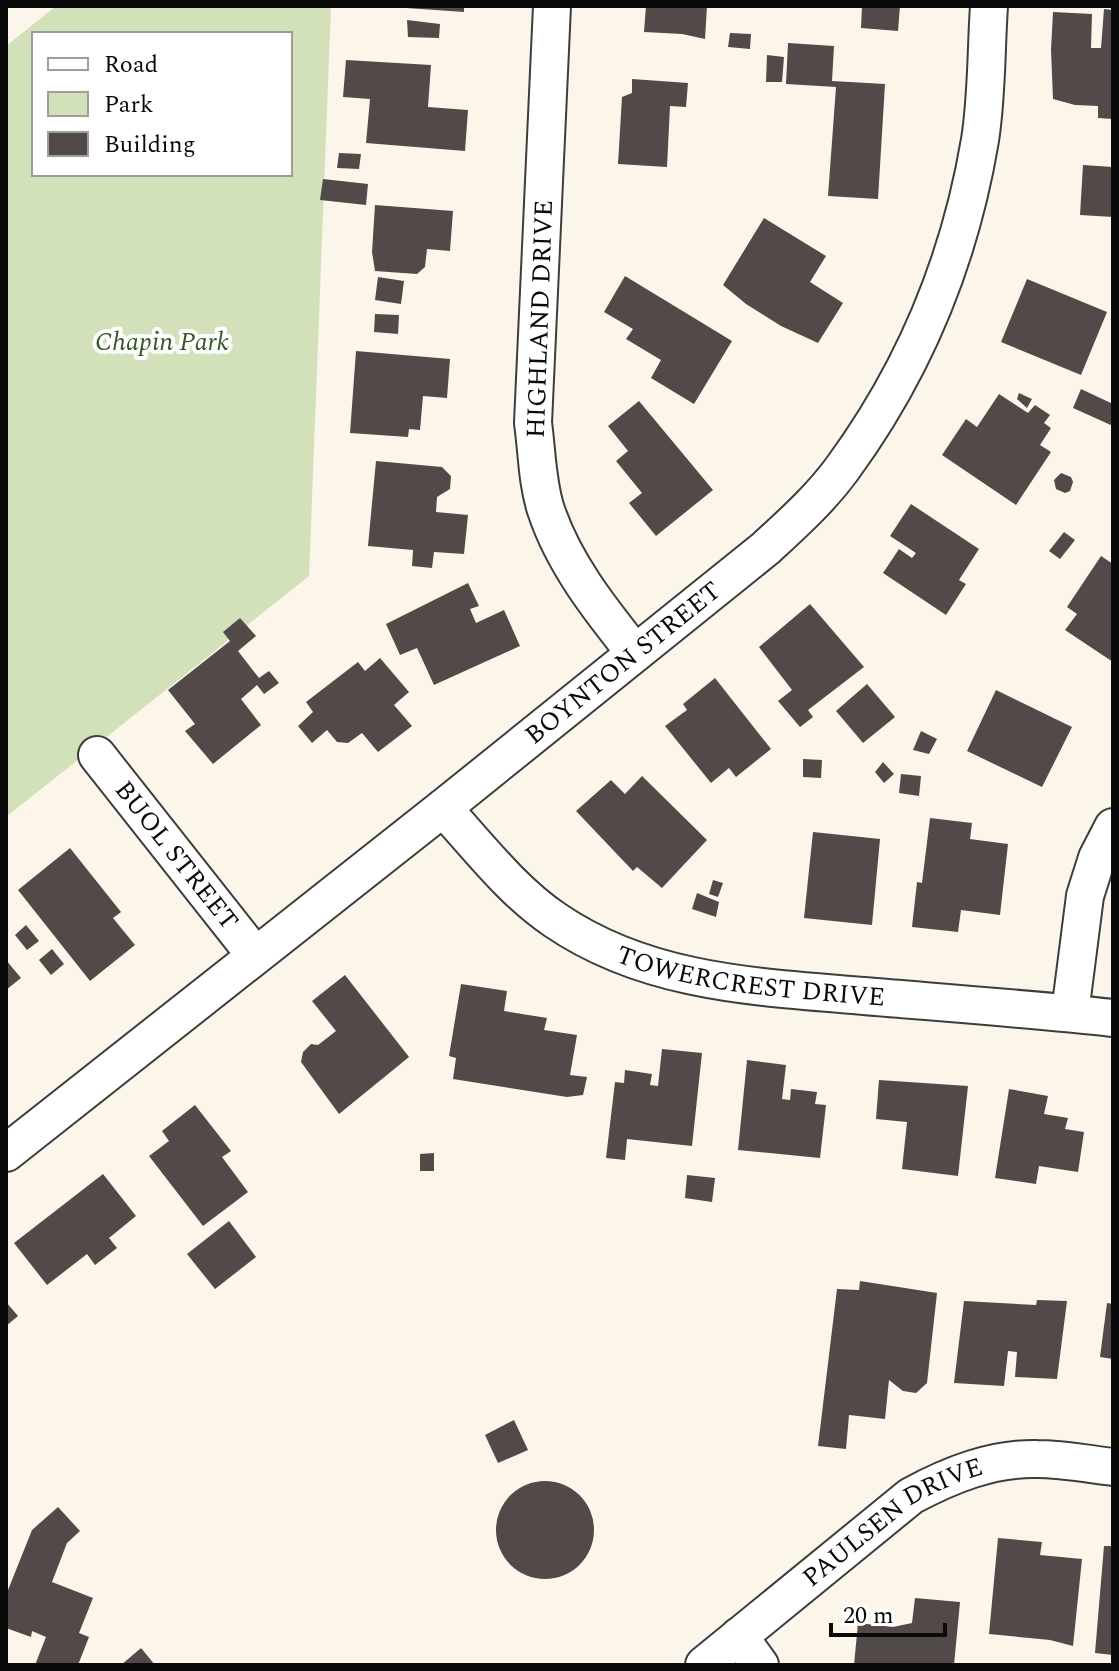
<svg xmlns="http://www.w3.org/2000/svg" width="1119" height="1671" font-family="Spectral,serif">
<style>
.green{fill:#d2e1b9;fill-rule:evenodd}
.building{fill:#514a48}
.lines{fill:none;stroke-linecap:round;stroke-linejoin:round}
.minor-casing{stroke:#3d3d3d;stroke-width:40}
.minor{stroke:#fff;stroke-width:36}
.labels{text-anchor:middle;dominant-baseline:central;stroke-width:8;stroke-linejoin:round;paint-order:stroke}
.street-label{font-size:26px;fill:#0a0a0a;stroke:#fff}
.park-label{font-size:26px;font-style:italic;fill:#355824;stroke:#fff}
</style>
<rect width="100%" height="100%" fill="#fcf6ea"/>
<path class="green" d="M 56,6 L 331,6 L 309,576 L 6,817 L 6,46 ZM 34,34 L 290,34 L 290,174 L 34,174 Z"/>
<g class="building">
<polygon points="406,6 464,6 464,12 406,8"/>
<polygon points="646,6 707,6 705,39 682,34 644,32"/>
<polygon points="862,6 900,6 898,31 861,28"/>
<polygon points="1104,9 1113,10 1113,119 1098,118 1098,106 1075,105 1053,99 1051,50 1053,12 1092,14 1091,48 1101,48"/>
<polygon points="407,20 440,24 439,38 408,37"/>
<polygon points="730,33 751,34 750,49 728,47"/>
<polygon points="788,43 834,46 832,81 885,84 878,199 828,196 836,87 786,84"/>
<polygon points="767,55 784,57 782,82 766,82"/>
<polygon points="346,60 431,65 428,107 468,110 465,151 366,143 370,99 343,97"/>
<polygon points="632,79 688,83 686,107 670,106 667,167 618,164 622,97 632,93"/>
<polygon points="339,153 361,154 359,169 337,168"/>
<polygon points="1083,165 1113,167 1113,217 1080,215"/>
<polygon points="323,179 368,184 366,205 320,200"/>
<polygon points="375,205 453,211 450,251 427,249 425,267 417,274 375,271 372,252"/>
<polygon points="764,218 826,256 810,282 843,303 818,343 781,326 746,304 723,285"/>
<polygon points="625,276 732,341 694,404 651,378 661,360 626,339 633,329 604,312"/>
<polygon points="378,277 404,281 401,304 375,300"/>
<polygon points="1027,279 1107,312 1081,375 1001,342"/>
<polygon points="375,314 399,315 398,334 374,332"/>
<polygon points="356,351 450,359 447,398 423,396 420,430 409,429 408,437 350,433"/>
<polygon points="1081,389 1113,404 1113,426 1073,408"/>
<polygon points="1019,393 1032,399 1027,408 1017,399"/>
<polygon points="999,394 1028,413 1035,405 1050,415 1044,423 1051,428 1040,445 1051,452 1016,505 942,455 966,419 977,427"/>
<polygon points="639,401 713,490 656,536 629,503 642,493 616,461 628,451 608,426"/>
<polygon points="376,461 442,467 451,476 450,489 437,497 436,512 468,515 464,554 434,552 432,568 412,566 413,550 368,546"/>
<polygon points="1061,473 1071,477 1073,482 1070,491 1065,493 1056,489 1054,480"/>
<polygon points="911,504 979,549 959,580 966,584 946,615 883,573 899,549 912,558 916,553 890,536"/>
<polygon points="1064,532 1075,540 1060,559 1049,551"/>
<polygon points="1101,556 1113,564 1113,662 1065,630 1077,614 1067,607"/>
<polygon points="468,583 479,606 470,609 476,623 504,610 520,646 434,685 417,648 400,655 386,624"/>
<polygon points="810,604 864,667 808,710 813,717 800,727 778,701 792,690 759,647"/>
<polygon points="240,618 256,636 238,651 259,678 269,671 279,683 264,694 257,685 241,699 261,725 213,764 185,731 195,724 168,690 230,641 223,632"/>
<polygon points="380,658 409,692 394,705 412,726 378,752 362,733 348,743 337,742 327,730 312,743 298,726 313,712 306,702 358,662 365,671"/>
<polygon points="715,678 771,749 736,777 729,768 711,783 665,726 687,710 683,704"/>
<polygon points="867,684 895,717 863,743 836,711"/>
<polygon points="996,690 1072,727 1042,787 967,751"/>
<polygon points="921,731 937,739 929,754 913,750"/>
<polygon points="803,759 822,760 821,778 803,777"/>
<polygon points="883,762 894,774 884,783 875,772"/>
<polygon points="901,774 921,776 919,796 899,793"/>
<polygon points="642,776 707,840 662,888 637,867 633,871 576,811 611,780 625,794"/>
<polygon points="930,818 972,823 970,839 1008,844 1000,915 961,910 958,932 912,927 917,882 922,883"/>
<polygon points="813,832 880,839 872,925 804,918"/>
<polygon points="70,848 121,912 113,918 135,945 90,981 18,890"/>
<polygon points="713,880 723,883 718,897 709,894"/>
<polygon points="697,893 719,902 716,917 692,909"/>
<polygon points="26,925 39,941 27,950 15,935"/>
<polygon points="52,949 64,964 51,975 39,960"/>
<polygon points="6,960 21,978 6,990"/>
<polygon points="345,975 409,1057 339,1114 301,1062 303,1052 311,1044 318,1045 336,1031 312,1001"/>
<polygon points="461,984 507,991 504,1011 547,1018 544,1030 577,1035 570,1075 587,1077 583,1095 567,1097 453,1079 456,1058 449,1056"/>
<polygon points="662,1049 702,1053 692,1146 627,1139 625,1160 606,1158 615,1082 624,1083 625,1070 652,1074 650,1085 658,1086"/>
<polygon points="747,1060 786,1065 782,1099 790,1100 791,1089 817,1092 815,1104 826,1105 820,1158 738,1150"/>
<polygon points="879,1080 968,1086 958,1176 902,1169 907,1122 876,1119"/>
<polygon points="1009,1089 1048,1096 1044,1114 1068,1118 1065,1129 1084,1132 1078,1172 1039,1166 1036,1184 995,1178"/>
<polygon points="195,1105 231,1151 222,1157 248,1192 203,1226 149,1156 169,1141 162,1131"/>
<polygon points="434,1153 434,1171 420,1171 420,1154"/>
<polygon points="103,1174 136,1216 109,1238 117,1248 95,1265 87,1254 47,1285 14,1243"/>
<polygon points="687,1175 715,1178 712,1202 685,1198"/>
<polygon points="229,1221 256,1257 215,1289 187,1254"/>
<polygon points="860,1281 937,1293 927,1383 916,1393 903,1391 889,1380 885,1419 849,1415 846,1449 818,1446 837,1289 859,1290"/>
<polygon points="1037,1300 1067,1301 1057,1379 1015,1377 1017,1352 1008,1351 1004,1386 954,1383 964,1301 1036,1305"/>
<polygon points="6,1302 18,1316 6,1326"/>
<polygon points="1107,1303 1113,1304 1113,1359 1100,1357"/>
<polygon points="514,1420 528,1450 498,1463 485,1435"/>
<circle cx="545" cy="1530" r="49"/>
<polygon points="58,1507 80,1531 67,1543 52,1582 93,1598 79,1633 89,1637 78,1665 35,1665 46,1637 32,1631 31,1637 6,1628 6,1595 32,1530"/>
<polygon points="998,1538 1042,1542 1040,1555 1082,1559 1073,1646 1050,1640 989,1634"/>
<polygon points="1104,1546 1113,1546 1113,1655 1095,1653"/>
<polygon points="915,1598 960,1602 954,1665 854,1665 858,1623 893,1627 912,1623"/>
<polygon points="141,1648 155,1665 121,1665"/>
</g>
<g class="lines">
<defs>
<g id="minor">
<path d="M 552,6 L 533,423 C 537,451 537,483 546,510 C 564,564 600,609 635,653"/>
<path id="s1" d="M 97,755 L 255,955"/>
<path id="s2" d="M 443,808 C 478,846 512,891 555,920 C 647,983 757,987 864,996 C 947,1003 1030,1009 1113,1018"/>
<polyline points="1070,1013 1085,896 1097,858 1113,827"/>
<path id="s3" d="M 6,1153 L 443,808 L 766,548 C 793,523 820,499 842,469 C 914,371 960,259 980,140 C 987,97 986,50 989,6"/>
<polyline points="739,1636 760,1665"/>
<path id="s4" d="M 704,1665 L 911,1496 C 950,1475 992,1458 1037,1459 C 1062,1459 1088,1464 1113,1467"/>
</g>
</defs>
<use href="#minor" class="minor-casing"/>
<use href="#minor" class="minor"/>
</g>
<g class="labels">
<g class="street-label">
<text transform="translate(540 319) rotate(-88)">HIGHLAND DRIVE</text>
<text stroke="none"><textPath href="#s3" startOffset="788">BOYNTON STREET</textPath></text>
<text stroke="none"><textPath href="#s1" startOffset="128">BUOL STREET</textPath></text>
<text stroke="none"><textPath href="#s2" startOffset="366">TOWERCREST DRIVE</textPath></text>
<text stroke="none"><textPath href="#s4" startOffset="238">PAULSEN DRIVE</textPath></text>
</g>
<g class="park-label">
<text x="162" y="342">Chapin Park</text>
</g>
</g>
<rect width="1119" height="1671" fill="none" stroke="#0a0a0a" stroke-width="16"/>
<rect x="32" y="32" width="260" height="144" fill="#ffffff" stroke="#9d9d9d" stroke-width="2"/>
<rect x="48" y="58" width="40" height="12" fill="#ffffff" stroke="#9d9d9d" stroke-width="2"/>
<text x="104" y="72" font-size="24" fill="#0a0a0a">Road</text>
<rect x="48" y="92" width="40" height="24" fill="#d2e1b9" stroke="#9d9d9d" stroke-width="2"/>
<text x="104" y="112" font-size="24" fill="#0a0a0a">Park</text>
<rect x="48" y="132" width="40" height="24" fill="#514a48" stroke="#9d9d9d" stroke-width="2"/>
<text x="104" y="152" font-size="24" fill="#0a0a0a">Building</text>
<path d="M831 1623v12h114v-12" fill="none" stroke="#0a0a0a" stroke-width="4"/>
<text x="843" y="1623" font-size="24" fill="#0a0a0a" stroke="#ffffff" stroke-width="6" paint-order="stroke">20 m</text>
</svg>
